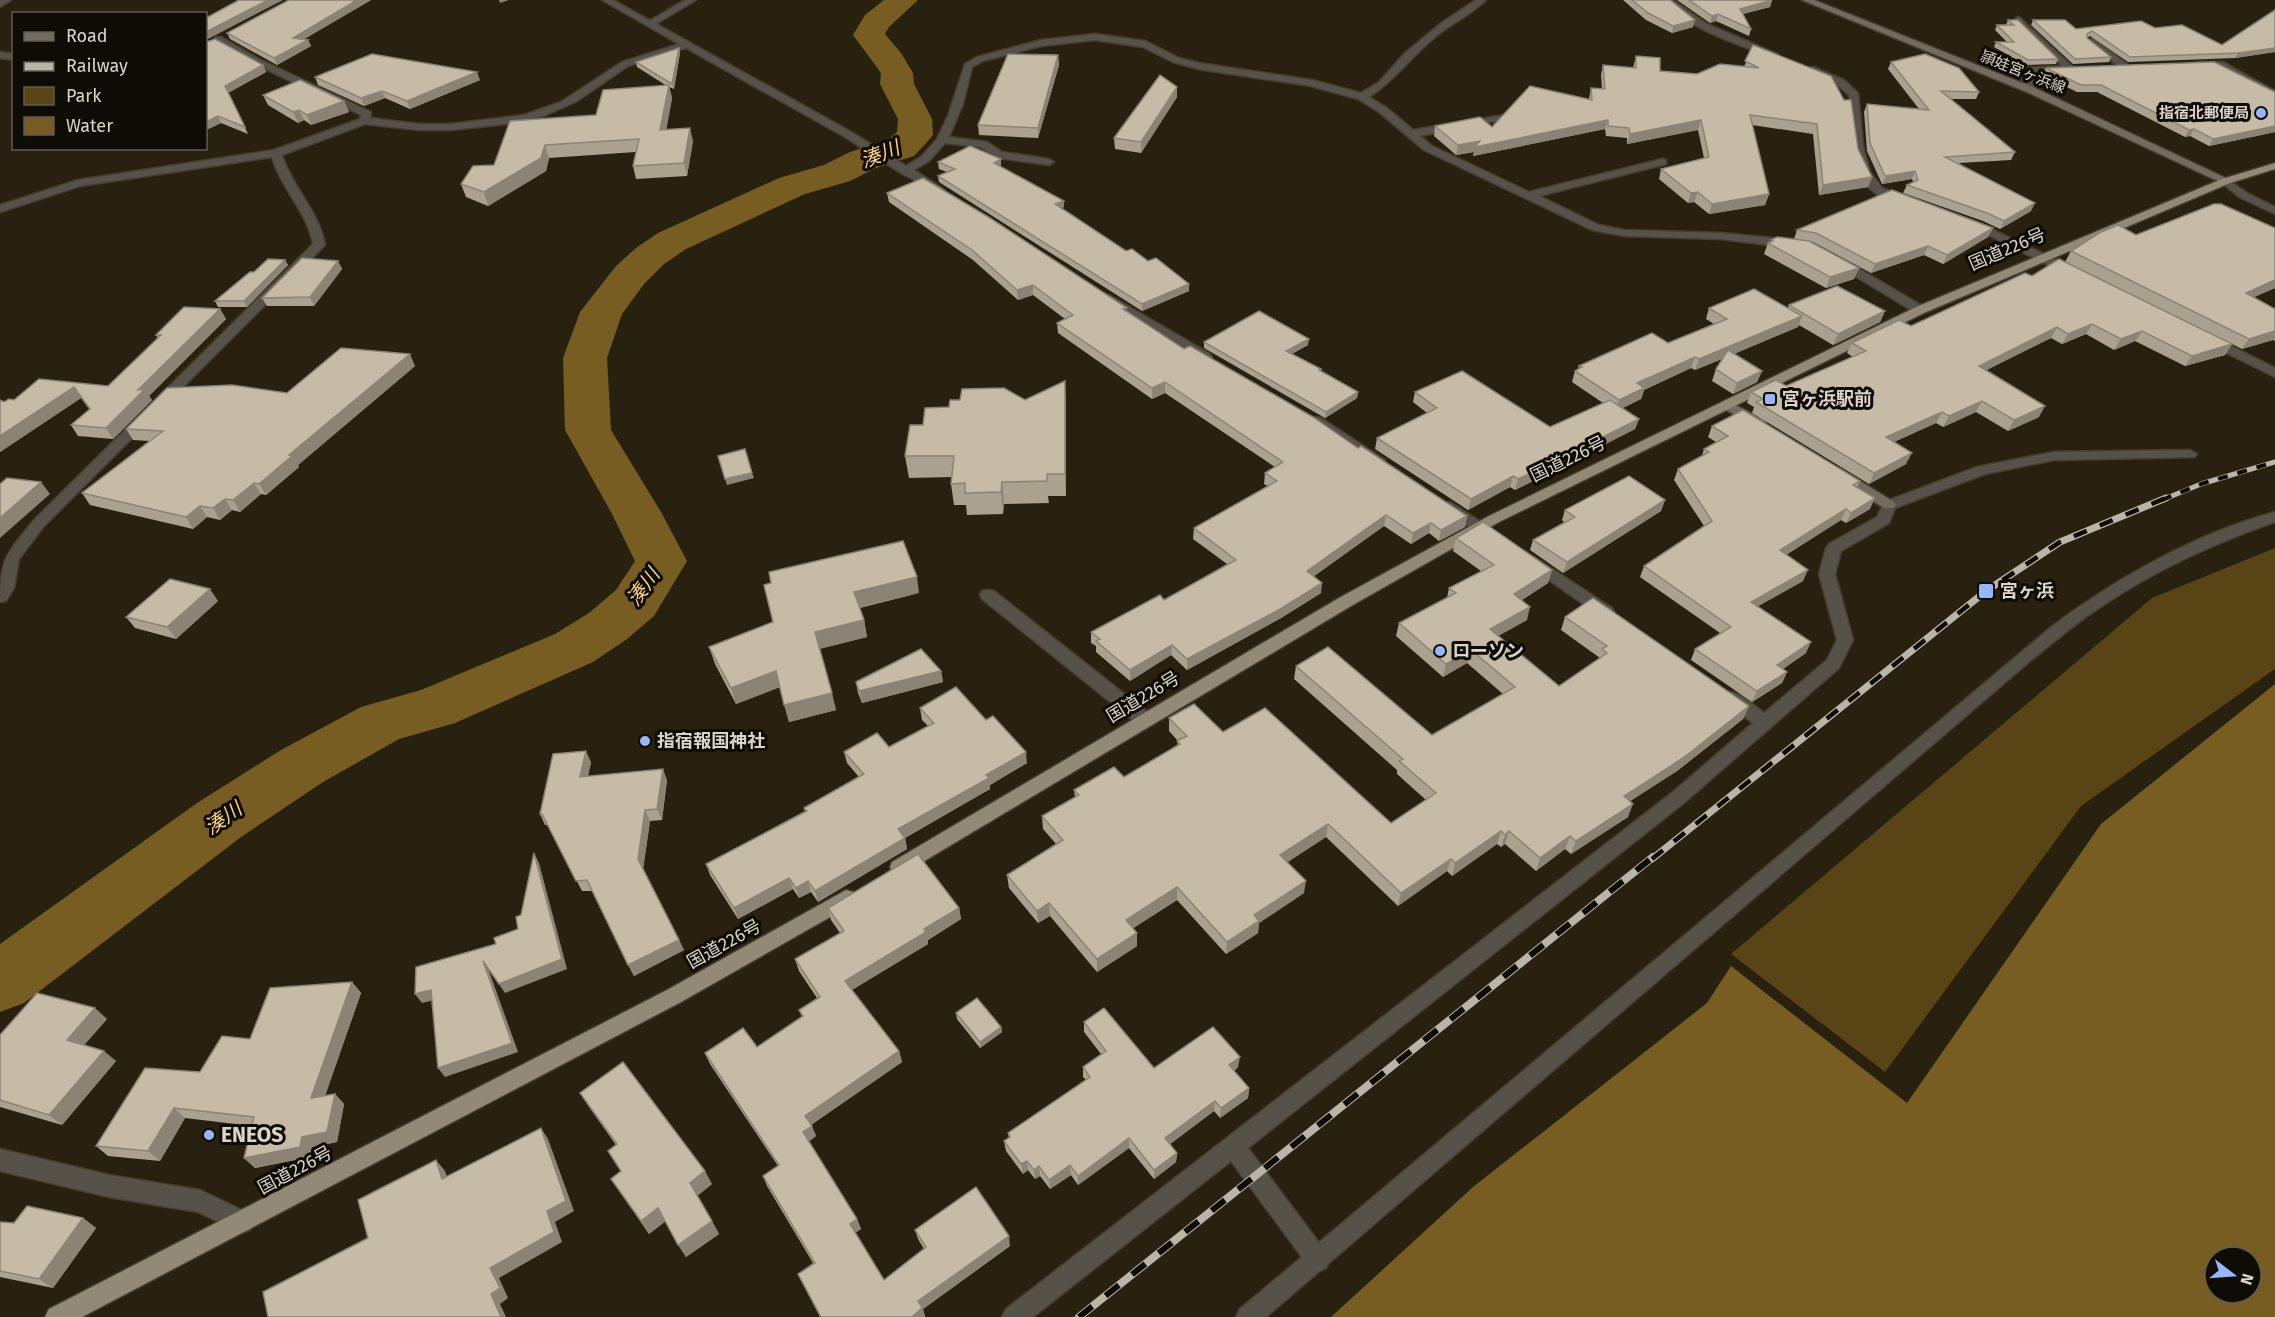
<svg xmlns="http://www.w3.org/2000/svg" width="2275" height="1317" font-family="'Fira Sans','Noto Sans JP',sans-serif">
<style>
.green{fill:#584415}
.water{fill:#775d22;fill-rule:evenodd}
.lines{fill:none;stroke-linecap:round;stroke-linejoin:round}
.river{fill:#775d22;fill-rule:evenodd}
.service-casing{stroke:#453e2e;stroke-width:3}
.minor-casing{stroke:#453e2e;stroke-width:3}
.tertiary-casing{stroke:#453e2e;stroke-width:3}
.secondary-casing{stroke:#453e2e;stroke-width:3}
.trunk-casing{stroke:#453e2e;stroke-width:3}
.service{fill:#565249;fill-rule:evenodd}
.minor{fill:#565249;fill-rule:evenodd}
.tertiary{fill:#565249;fill-rule:evenodd}
.secondary{fill:#726c5f;fill-rule:evenodd}
.trunk{fill:#928976;fill-rule:evenodd}
.rail-far2-casing{stroke:#bab5a9;stroke-width:5}
.rail-far1-casing{stroke:#bab5a9;stroke-width:7}
.rail-casing{stroke:#bab5a9;stroke-width:8}
.rail-far2{stroke:#0f0b05;stroke-width:4;stroke-dasharray:10;stroke-linecap:butt}
.rail-far1{stroke:#0f0b05;stroke-width:4.5;stroke-dasharray:14;stroke-linecap:butt}
.rail{stroke:#0f0b05;stroke-width:6;stroke-dasharray:17;stroke-linecap:butt}
.wall{fill:#aaa18f}
.shaded-wall{fill:#8b8374}
.building{fill:#c6bba6;stroke:#8b8374;stroke-width:1.5}
.poi-dot{fill:#96b6fd;stroke:#0f0b05;stroke-width:2}
.labels{text-anchor:middle;dominant-baseline:central;stroke-width:6;stroke-linejoin:round;paint-order:stroke}
.far-street-label{font-size:15px;fill:#dad5ca;stroke:#0f0b05}
.far-poi-label{font-size:15px;font-weight:bold;fill:#dad5ca;stroke:#0f0b05;text-anchor:end}
.street-label{font-size:18px;fill:#dad5ca;stroke:#0f0b05}
.poi-label{font-size:18px;font-weight:bold;fill:#dad5ca;stroke:#0f0b05;text-anchor:start}
.water-label{font-size:20px;font-style:italic;fill:#f8d383;stroke:#0f0b05}
.near-poi-label{font-size:21px;font-weight:bold;fill:#dad5ca;stroke:#0f0b05;text-anchor:start}
</style>
<rect width="100%" height="100%" fill="#292110"/>
<polygon class="green" points="2275,548 2275,669 2081,806 1885,1072 1731,954 2152,598"/>
<path class="water" d="M 2275,684 L 2275,1317 L 1331,1317 L 1473,1187 L 1707,1003 L 1731,966 L 1907,1103 L 2101,824 ZM 2215,1257 L 2251,1257 L 2251,1293 L 2215,1293 Z"/>
<g class="lines">
<polygon class="river" points="884,0 918,0 889,27 885,34 901,53 913,73 914,84 932,119 933,135 927,142 914,156 876,168 850,181 805,194 686,249 664,264 644,284 622,314 607,358 611,430 661,512 687,561 654,616 627,639 593,662 455,723 399,739 323,782 241,837 24,1003 0,1012 0,944 197,803 281,750 361,707 421,690 555,634 589,613 616,590 635,561 611,512 565,430 563,358 580,312 616,266 636,248 658,233 779,178 824,165 850,152 888,140 897,132 898,119 880,84 881,73 853,35 865,15"/>
<defs>
<polygon id="service" points="685,0 696,0 654,25 646,23"/>
<g id="minor">
<polygon points="0,0 11,0 0,7"/>
<path d="M 602,0 L 613,0 L 853,133 L 906,166 L 921,157 L 937,139 L 948,116 L 965,64 L 977,57 L 1041,40 L 1095,34 L 1145,41 L 1179,58 L 1199,63 L 1312,80 L 1361,93 L 1379,82 L 1404,54 L 1440,24 L 1476,0 L 1486,0 C 1471,15 1450,24 1434,38 C 1411,57 1394,81 1369,97 L 1387,108 L 1413,130 L 1505,115 L 1506,117 L 1501,120 L 1420,136 L 1432,146 L 1529,192 L 1662,159 L 1666,160 L 1666,164 L 1539,196 L 1599,225 L 1624,230 L 1721,233 L 1792,240 L 1798,244 L 1792,248 L 1721,239 L 1624,236 L 1592,230 L 1424,150 L 1379,112 L 1358,99 L 1311,86 L 1198,69 L 1173,62 L 1143,47 L 1095,40 L 1041,46 L 983,61 L 972,67 L 963,104 L 949,137 L 987,142 L 1002,152 L 1049,159 L 1054,162 L 1049,165 L 999,158 L 980,147 L 945,143 L 929,161 L 914,170 L 942,188 L 944,190 L 938,193 L 901,173 L 845,137 L 686,48 L 628,66 L 577,101 L 544,116 L 506,124 L 451,130 L 419,130 L 365,124 L 282,155 C 292,187 319,211 325,245 L 44,526 L 19,559 L 14,588 L 6,601 L 0,602 C 0,557 7,554 34,520 L 313,244 C 307,211 281,189 272,157 L 80,186 L 0,212 L 0,205 L 78,180 L 274,150 L 360,119 L 361,115 L 253,63 L 215,41 L 215,37 L 221,37 L 259,59 L 371,112 L 370,118 L 419,124 L 451,124 L 524,115 L 561,102 L 622,62 L 679,44 Z"/>
<path d="M 1664,0 L 1673,0 L 1707,24 L 1777,54 L 1769,56 C 1732,42 1690,30 1664,0 Z"/>
<polygon points="2019,17 2075,69 2070,72 2028,73 2038,91 2033,94 2028,91 2017,70 2019,68 2062,66 2016,22 2016,18"/>
<polygon points="2088,39 2094,39 2128,65 2128,69 2122,69 2088,43"/>
<polygon points="0,52 14,54 14,60 0,58"/>
<polygon points="2197,62 2223,62 2275,91 2275,98 2218,67 2194,67 2192,65"/>
<path d="M 1813,67 L 1844,80 L 1858,93 L 1863,146 L 1870,172 L 1882,188 L 1909,198 L 1909,202 L 1905,203 C 1895,201 1882,199 1874,192 C 1847,172 1851,125 1849,95 L 1837,85 L 1810,72 L 1810,68 Z"/>
<polygon points="2226,178 2247,193 2275,207 2275,214 2239,197 2220,181"/>
<polygon points="1972,220 2076,269 2078,272 2072,276 2068,275 1968,225 1968,221"/>
<polygon points="1839,257 1924,307 1926,310 1924,313 1916,313 1835,264 1835,258"/>
<polygon points="1109,295 1210,354 1212,357 1205,361 1200,360 1105,302 1103,299 1105,296"/>
<polygon points="2209,335 2275,368 2275,377 2204,342 2203,339"/>
<polygon points="1316,417 1321,418 1385,460 1378,464 1373,463 1311,424 1309,421 1311,418"/>
<path d="M 2190,450 L 2197,454 L 2195,457 L 2054,460 L 1985,474 L 1895,508 L 1889,523 L 1841,551 L 1835,574 L 1853,640 L 1839,668 L 1685,802 L 1248,1148 L 1326,1252 L 1330,1260 L 1326,1268 L 1318,1272 L 1310,1268 L 1231,1161 L 1033,1317 L 1002,1317 L 1006,1309 L 1673,792 L 1753,723 L 1723,701 L 1721,697 L 1723,693 C 1737,688 1753,705 1764,713 L 1827,660 L 1837,640 L 1819,574 L 1826,548 L 1829,544 L 1877,517 L 1884,502 L 1977,467 L 2054,452 Z"/>
<polygon points="1450,502 1484,524 1486,527 1484,530 1474,530 1445,510 1443,507 1445,504"/>
<polygon points="1534,557 1612,608 1614,612 1612,616 1600,616 1529,566 1526,562 1529,558"/>
<polygon points="988,590 994,591 1151,715 1154,720 1151,725 1145,726 1139,725 982,599 980,595 982,591"/>
<polygon points="0,1149 109,1175 200,1190 250,1214 253,1222 250,1230 242,1233 198,1212 109,1197 0,1171"/>
</g>
<path id="tertiary" d="M 2275,512 L 2275,522 C 2215,543 2155,570 2102,606 C 2077,622 2054,642 2030,661 L 1266,1317 L 1236,1317 L 1240,1309 L 2050,628 C 2114,579 2197,533 2275,512 Z"/>
<g id="secondary">
<polygon points="1802,0 1814,0 2037,89 2232,181 2230,183 2222,183 2029,93"/>
<polygon points="1726,400 1764,420 1766,423 1759,427 1754,426 1721,407 1719,404"/>
<polygon points="1839,468 1894,502 1896,505 1894,508 1884,508 1834,476 1832,473"/>
</g>
<g id="trunk">
<polygon points="2275,163 2275,169 2230,183 1924,313 1499,522 1351,606 906,872 899,875 892,872 890,867 892,862 1339,598 1489,516 1916,307 2222,179"/>
<polygon points="846,890 853,892 856,898 853,904 681,1002 82,1317 45,1317 49,1309 667,990"/>
</g>
</defs>
<use href="#service" class="service-casing"/>
<use href="#minor" class="minor-casing"/>
<use href="#tertiary" class="tertiary-casing"/>
<use href="#secondary" class="secondary-casing"/>
<use href="#trunk" class="trunk-casing"/>
<use href="#service" class="service"/>
<use href="#minor" class="minor"/>
<use href="#tertiary" class="tertiary"/>
<use href="#secondary" class="secondary"/>
<use href="#trunk" class="trunk"/>
<defs>
<polyline id="rail-far2" points="2162,500 2201,484 2275,462"/>
<polyline id="rail-far1" points="1652,859 1986,591 2060,542 2166,498"/>
<polyline id="rail" points="1079,1317 1653,857"/>
</defs>
<use href="#rail-far2" class="rail-far2-casing"/>
<use href="#rail-far1" class="rail-far1-casing"/>
<use href="#rail" class="rail-casing"/>
<use href="#rail-far2" class="rail-far2"/>
<use href="#rail-far1" class="rail-far1"/>
<use href="#rail" class="rail"/>
</g>
<g class="wall">
<polygon points="289,0 371,0 304,39 308,40 311,46 277,65 230,39 227,33"/>
<polygon points="1623,0 1670,0 1693,27 1672,33 1646,20"/>
<polygon points="1677,0 1772,0 1770,7 1743,14 1751,29 1749,36 1716,21 1710,23"/>
<polygon points="2275,10 2275,52 2235,58 2128,62 2090,36 2087,38 2111,57 2109,62 2073,64 2031,25 2033,20 2076,29 2155,28 2222,45"/>
<polygon points="2008,20 2058,59 2056,64 2026,65 1994,47 1996,42 2007,42 1995,30 1997,25 2006,25"/>
<polygon points="206,42 263,65 266,72 228,93 248,134 221,123 206,130"/>
<polygon points="1753,45 1858,149 1872,177 1868,187 1819,195 1813,134 1752,125 1769,194 1765,205 1709,214 1694,202 1688,203 1659,179 1661,169 1704,158 1698,130 1627,144 1627,138 1606,136 1605,129 1473,156 1474,152 1456,155 1434,136 1435,126 1492,127 1589,99 1591,88 1602,89 1601,75 1603,65 1633,68 1636,56 1660,71 1697,74 1744,67"/>
<polygon points="679,48 680,53 674,89 669,87 672,98 666,130 693,141 687,176 636,179 633,166 636,152 549,158 546,171 488,206 466,197 461,184 596,115 667,86 637,67 636,62"/>
<polygon points="1058,55 1059,65 1038,138 979,135 978,125"/>
<polygon points="1891,62 1979,92 1976,99 1950,99 2015,152 2011,160 1959,163 2031,211 2000,229 1983,221 1903,193 1907,185 1913,182 1912,179 1882,184 1867,151 1864,112 1867,104 1919,109 1888,69"/>
<polygon points="2046,68 2275,92 2275,132 2209,146 2190,136 2185,137 2097,92 2077,92 2042,75"/>
<polygon points="315,77 480,80 410,109 385,98 364,106 318,85"/>
<polygon points="1177,87 1177,97 1141,153 1115,149 1114,138"/>
<polygon points="263,95 344,101 349,112 311,125 304,120 298,123 268,105"/>
<polygon points="1001,159 1000,166 1064,207 1061,208 1126,251 1189,291 1142,311 939,182 938,176 947,172 939,169 938,162"/>
<polygon points="887,193 1127,311 1184,349 1358,448 1467,516 1465,527 1439,541 1429,533 1411,544 1384,526 1314,576 1321,593 1281,618 1187,670 1171,655 1130,681 1096,652 1096,646 1091,643 1091,632 1164,600 1227,564 1193,539 1194,528 1268,486 1264,484 1265,473 1275,467 1165,393 1152,399 1058,333 1057,323 1065,319 1033,295 1018,300 973,260 889,202"/>
<polygon points="1993,228 1988,237 1943,264 1924,255 1871,273 1813,242 1809,241 1859,268 1854,279 1826,288 1764,254 1768,243 1771,242 1771,240 1794,239 1797,230"/>
<polygon points="2136,235 2275,288 2253,297 2275,309 2275,341 2273,340 2242,349 2232,344 2225,355 2185,366 2135,341 2114,350 2086,334 2062,344 2051,338 1986,370 2039,417 2008,431 1976,412 1943,427 1936,423 1894,442 1906,464 1869,484 1752,413 1754,407 1747,403 1751,392 1786,386 1853,357 1847,353 1852,343 1911,326 2032,276 2065,262 2071,251"/>
<polygon points="285,260 288,265 247,307 218,307 215,301"/>
<polygon points="338,261 342,269 314,306 267,306 262,298"/>
<polygon points="1789,305 1885,311 1880,322 1833,345 1799,325 1798,327 1734,354 1762,371 1757,382 1733,394 1712,381 1716,369 1722,359 1695,370 1691,368 1644,390 1641,399 1623,408 1639,419 1635,429 1515,490 1510,487 1468,510 1375,449 1377,438 1427,413 1413,402 1415,392 1550,427 1603,403 1572,382 1575,371 1578,369 1579,366 1668,343 1714,324 1706,319 1709,308 1788,308"/>
<polygon points="220,309 226,319 149,396 152,400 113,439 78,436 71,425 90,410 81,398 0,452 0,400 4,402 14,400 108,386 158,338 156,335"/>
<polygon points="1204,342 1308,345 1292,354 1321,369 1321,371 1358,392 1357,398 1325,418 1204,348"/>
<polygon points="415,366 298,465 299,467 266,495 261,494 240,512 232,510 220,520 207,517 193,529 90,505 82,493 149,441 133,440 126,429 287,393"/>
<polygon points="1065,381 1066,496 1048,496 1049,503 1004,504 1003,514 967,515 966,505 954,505 951,484 952,477 909,478 905,456 949,407 1025,400"/>
<polygon points="1712,426 1860,481 1857,487 1870,509 1846,523 1841,520 1786,555 1803,581 1758,606 1806,653 1783,669 1787,672 1782,683 1752,702 1691,660 1695,649 1720,633 1640,577 1644,566 1704,526 1674,480 1678,469 1702,456 1704,449 1716,442 1708,437"/>
<polygon points="1665,500 1661,511 1563,573 1530,550 1533,540 1564,522 1562,520 1565,510"/>
<polygon points="1456,538 1552,570 1548,583 1522,600 1527,620 1498,636 1559,686 1600,658 1561,630 1565,617 1749,706 1743,719 1677,771 1630,801 1628,817 1571,854 1565,849 1536,871 1505,844 1501,847 1497,844 1452,876 1447,871 1398,906 1326,837 1287,862 1304,893 1259,923 1258,933 1226,954 1177,900 1133,928 1137,946 1097,972 1050,916 1038,923 1009,888 1007,875 1057,845 1043,829 1042,816 1075,797 1074,790 1124,777 1177,746 1178,741 1169,731 1169,718 1223,732 1391,823 1426,800 1397,774 1397,770 1294,679 1296,666 1432,735 1503,694 1467,663 1443,677 1396,636 1399,623 1447,598 1449,588 1481,571 1453,551"/>
<polygon points="919,593 860,608 864,620 867,637 819,649 836,710 789,722 780,687 736,704 715,664 709,647 773,622"/>
<polygon points="218,601 176,639 135,628 126,617"/>
<polygon points="941,671 943,682 862,703 858,693 856,682"/>
<polygon points="920,708 1027,763 990,785 990,789 905,838 907,849 818,902 811,892 799,898 793,889 738,919 710,875 706,864 805,811 804,808 859,777 847,763 844,752 889,747 928,726 922,720"/>
<polygon points="591,762 588,776 667,780 662,820 650,821 643,869 684,950 634,976 592,891 582,891 548,825 545,825 540,814"/>
<polygon points="828,908 959,908 961,919 928,940 928,944 852,990 899,1051 902,1062 811,1125 816,1136 809,1141 857,1219 861,1229 855,1233 884,1280 924,1249 918,1239 915,1230 1010,1246 923,1309 925,1317 820,1317 798,1274 813,1263 767,1186 763,1176 778,1166 710,1064 705,1053 757,1047 802,1017 799,1010 817,998 799,971 795,959 840,933 831,920"/>
<polygon points="352,982 361,993 325,1095 335,1094 344,1104 337,1142 312,1147 310,1157 255,1168 244,1158 252,1126 185,1118 160,1161 108,1156 96,1146 200,1072 250,1039"/>
<polygon points="956,1013 1001,1027 1002,1032 980,1048 957,1019"/>
<polygon points="107,1019 84,1045 116,1061 62,1125 0,1107 0,1035"/>
<polygon points="1084,1022 1154,1068 1238,1067 1234,1071 1249,1088 1248,1098 1220,1118 1214,1111 1170,1144 1177,1153 1176,1162 1154,1179 1129,1148 1078,1185 1071,1175 1050,1189 1040,1176 1035,1179 1028,1170 1023,1174 1006,1151 1004,1141 1009,1138 1008,1133 1086,1080 1083,1077 1083,1067 1101,1054 1084,1032"/>
<polygon points="580,1093 712,1184 697,1196 719,1234 686,1257 665,1221 649,1234 611,1179 621,1171 608,1151 616,1145 589,1107"/>
<polygon points="83,1218 96,1228 53,1288 0,1277 0,1222 14,1223"/>
</g>
<g class="shaded-wall">
<polygon points="268,0 283,0 206,40 206,32"/>
<polygon points="357,0 371,0 296,44 293,38"/>
<polygon points="499,0 509,0 500,3"/>
<polygon points="1772,0 1770,7 1738,15 1740,9"/>
<polygon points="1718,14 1716,21 1710,23 1712,16"/>
<polygon points="1695,20 1693,27 1672,33 1673,26"/>
<polygon points="308,40 311,46 277,65 274,58"/>
<polygon points="679,48 680,53 674,89 672,84"/>
<polygon points="2275,48 2275,52 2235,58 2238,53"/>
<polygon points="1058,55 1059,65 1038,138 1038,128"/>
<polygon points="263,65 266,72 228,93 225,86"/>
<polygon points="477,72 480,80 410,109 407,101"/>
<polygon points="669,85 672,98 664,143 660,130"/>
<polygon points="1177,87 1177,97 1141,153 1141,142"/>
<polygon points="382,91 385,98 364,106 361,98"/>
<polygon points="344,101 349,112 311,125 307,115"/>
<polygon points="299,110 304,120 298,123 293,112"/>
<polygon points="218,116 221,123 206,130 206,122"/>
<polygon points="1608,120 1605,129 1473,156 1474,152 1456,155 1458,145"/>
<polygon points="1701,120 1698,130 1627,144 1630,134"/>
<polygon points="2275,126 2275,132 2209,146 2213,139"/>
<polygon points="690,128 693,141 687,176 684,163"/>
<polygon points="2194,129 2190,136 2185,137 2189,130"/>
<polygon points="545,145 549,158 546,171 488,206 484,192"/>
<polygon points="1001,159 1001,166 995,169 994,163"/>
<polygon points="1915,171 1912,179 1882,184 1886,176"/>
<polygon points="1872,177 1868,187 1819,195 1823,185"/>
<polygon points="1698,192 1694,202 1688,203 1691,193"/>
<polygon points="1769,194 1765,205 1709,214 1712,204"/>
<polygon points="1064,201 1064,207 1056,211 1055,204"/>
<polygon points="2035,203 2031,211 2000,229 2004,221"/>
<polygon points="1993,228 1988,237 1943,264 1947,255"/>
<polygon points="1928,246 1924,255 1871,273 1875,264"/>
<polygon points="285,260 288,265 247,307 244,301"/>
<polygon points="338,261 342,269 314,306 310,297"/>
<polygon points="1859,268 1854,279 1826,288 1830,277"/>
<polygon points="2275,280 2275,288 2239,304 2246,293"/>
<polygon points="1189,284 1189,291 1142,311 1142,304"/>
<polygon points="1033,285 1033,295 1018,300 1017,290"/>
<polygon points="220,309 226,319 149,396 152,400 113,439 106,428 138,390"/>
<polygon points="1885,311 1880,322 1833,345 1838,334"/>
<polygon points="1802,316 1798,327 1695,370 1699,359"/>
<polygon points="2092,324 2086,334 2062,344 2068,334"/>
<polygon points="2057,327 2051,338 1973,377 1979,366"/>
<polygon points="2142,331 2135,341 2114,350 2121,339"/>
<polygon points="2275,331 2275,338 2273,340 2242,349 2249,339"/>
<polygon points="1309,339 1308,345 1286,357 1286,351"/>
<polygon points="2232,344 2225,355 2185,366 2192,356"/>
<polygon points="410,354 415,366 298,465 299,467 266,495 259,484 289,455"/>
<polygon points="1695,357 1691,368 1644,390 1641,399 1616,411 1619,400 1637,383"/>
<polygon points="1762,371 1757,382 1733,394 1737,383"/>
<polygon points="1065,381 1066,403 1066,496 1065,474"/>
<polygon points="1165,382 1165,393 1152,399 1152,388"/>
<polygon points="74,387 81,398 0,452 0,436"/>
<polygon points="1358,392 1357,398 1325,418 1326,412"/>
<polygon points="1982,401 1976,412 1943,427 1949,416"/>
<polygon points="2045,406 2039,417 2008,431 2014,420"/>
<polygon points="1942,412 1936,423 1880,448 1886,437"/>
<polygon points="1639,419 1635,429 1515,490 1518,479"/>
<polygon points="1912,453 1906,464 1869,484 1874,473"/>
<polygon points="752,473 754,478 727,485 725,479"/>
<polygon points="1513,476 1510,487 1468,510 1471,499"/>
<polygon points="41,482 50,494 0,538 0,518"/>
<polygon points="1002,482 1004,504 1003,514 1001,492"/>
<polygon points="254,483 261,494 240,512 233,500"/>
<polygon points="1875,498 1870,509 1846,523 1851,513"/>
<polygon points="225,499 232,510 220,520 213,508"/>
<polygon points="1665,500 1661,511 1563,573 1567,562"/>
<polygon points="200,506 207,517 193,529 186,517"/>
<polygon points="1846,509 1841,520 1775,561 1780,550"/>
<polygon points="1386,515 1384,526 1306,582 1307,571"/>
<polygon points="1467,516 1465,527 1439,541 1441,530"/>
<polygon points="1431,523 1429,533 1411,544 1413,533"/>
<polygon points="1552,570 1548,583 1510,607 1514,594"/>
<polygon points="1808,570 1803,581 1746,613 1751,602"/>
<polygon points="917,577 919,593 858,608 854,592"/>
<polygon points="1322,583 1321,593 1281,618 1187,670 1187,659"/>
<polygon points="210,589 218,601 176,639 167,627"/>
<polygon points="1530,607 1527,620 1487,642 1490,629"/>
<polygon points="864,620 867,637 819,649 815,632"/>
<polygon points="1811,642 1806,653 1772,676 1777,665"/>
<polygon points="1172,645 1171,655 1130,681 1130,670"/>
<polygon points="1471,650 1467,663 1443,677 1446,664"/>
<polygon points="776,671 780,687 736,704 731,688"/>
<polygon points="941,671 943,682 862,703 859,691"/>
<polygon points="1787,672 1782,683 1752,702 1757,691"/>
<polygon points="832,693 836,710 789,722 784,705"/>
<polygon points="1749,706 1743,719 1677,771 1618,809 1624,796"/>
<polygon points="586,751 591,762 585,788 580,777"/>
<polygon points="1026,752 1027,763 990,785 990,789 900,840 898,829 986,775"/>
<polygon points="663,769 667,780 662,820 657,809"/>
<polygon points="1633,804 1628,817 1571,854 1576,841"/>
<polygon points="645,810 650,821 643,870 638,859"/>
<polygon points="1328,824 1326,837 1279,868 1280,855"/>
<polygon points="1501,831 1497,844 1452,876 1455,863"/>
<polygon points="1509,831 1505,844 1501,847 1505,835"/>
<polygon points="1570,836 1565,849 1536,871 1540,858"/>
<polygon points="905,838 907,849 818,902 815,891"/>
<polygon points="534,853 539,863 567,969 505,993 499,984 562,959"/>
<polygon points="1451,859 1447,871 1398,906 1401,893"/>
<polygon points="789,878 793,889 738,919 734,908"/>
<polygon points="808,881 811,892 799,898 796,888"/>
<polygon points="1306,881 1304,893 1259,923 1258,933 1226,954 1227,942 1254,915"/>
<polygon points="1177,887 1177,900 1126,933 1126,920"/>
<polygon points="1049,903 1050,916 1038,923 1037,911"/>
<polygon points="959,908 961,919 928,940 928,944 848,992 845,981 924,929"/>
<polygon points="1137,933 1137,946 1097,972 1097,959"/>
<polygon points="679,940 684,950 634,976 628,965"/>
<polygon points="483,961 489,971 518,1052 445,1077 438,1068"/>
<polygon points="352,982 361,993 321,1108 311,1098"/>
<polygon points="431,990 438,999 422,1003 415,994"/>
<polygon points="95,1008 107,1019 79,1051 67,1040"/>
<polygon points="1001,1027 1002,1032 980,1048 980,1042"/>
<polygon points="104,1051 116,1061 62,1125 49,1115"/>
<polygon points="899,1051 902,1062 809,1126 805,1116"/>
<polygon points="1240,1057 1238,1067 1228,1075 1229,1065"/>
<polygon points="1249,1088 1248,1098 1220,1118 1221,1108"/>
<polygon points="335,1094 344,1104 337,1142 312,1147 310,1157 255,1168 244,1158 302,1137"/>
<polygon points="1215,1101 1214,1111 1165,1148 1165,1138"/>
<polygon points="174,1108 185,1118 160,1161 148,1151"/>
<polygon points="812,1126 816,1136 807,1143 803,1132"/>
<polygon points="541,1128 548,1139 574,1211 555,1222 562,1242 499,1278 508,1298 500,1304 506,1317 501,1317 491,1294 490,1268 547,1211"/>
<polygon points="1129,1138 1129,1148 1078,1185 1078,1176"/>
<polygon points="1177,1153 1176,1162 1154,1179 1154,1170"/>
<polygon points="436,1160 445,1171 451,1190 442,1179"/>
<polygon points="1027,1161 1028,1170 1023,1174 1021,1164"/>
<polygon points="1070,1165 1071,1175 1050,1189 1049,1180"/>
<polygon points="1039,1166 1040,1176 1035,1179 1034,1170"/>
<polygon points="705,1171 712,1184 697,1196 690,1183"/>
<polygon points="658,1208 666,1221 649,1234 641,1221"/>
<polygon points="83,1218 96,1228 53,1288 39,1279"/>
<polygon points="857,1219 861,1229 853,1234 850,1224"/>
<polygon points="712,1221 719,1234 686,1257 678,1245"/>
<polygon points="1009,1236 1010,1246 923,1309 925,1317 912,1317 918,1301"/>
</g>
<g class="building">
<polygon points="239,0 268,0 206,32 206,18"/>
<polygon points="289,0 357,0 293,38 308,40 274,58 227,33"/>
<polygon points="1632,0 1670,0 1695,20 1673,26 1648,13"/>
<polygon points="1689,0 1772,0 1740,9 1751,29 1718,14 1712,16"/>
<polygon points="2275,10 2275,48 2238,53 2130,57 2092,31 2087,34 2087,38 2111,57 2075,59 2033,20 2065,20 2076,29 2141,21 2155,28 2182,25 2222,45"/>
<polygon points="2008,20 2018,20 2058,59 2028,60 1996,42 2014,42 1997,25 2014,25"/>
<polygon points="215,39 263,65 225,86 245,127 218,116 206,122 206,42"/>
<polygon points="1753,45 1831,76 1844,100 1851,100 1858,149 1872,177 1823,185 1817,124 1750,115 1769,194 1712,204 1698,192 1691,193 1661,169 1709,157 1701,120 1630,134 1629,128 1608,126 1608,120 1475,147 1480,141 1458,145 1435,126 1480,117 1492,127 1530,86 1592,100 1591,88 1605,89 1603,65 1636,68 1636,56 1660,58 1660,71 1697,74 1720,64 1759,68 1745,61"/>
<polygon points="679,48 672,84 636,62"/>
<polygon points="372,54 477,72 407,101 382,91 361,98 315,77"/>
<polygon points="1008,54 1058,55 1038,128 978,125"/>
<polygon points="1925,54 1959,68 1979,92 1941,91 2015,152 1945,157 2035,203 2004,221 1987,213 1907,185 1918,180 1915,171 1886,176 1884,174 1870,143 1867,104 1929,110 1891,62"/>
<polygon points="2214,62 2275,92 2275,126 2213,139 2194,129 2189,130 2101,85 2081,85 2046,68"/>
<polygon points="1160,75 1177,87 1141,142 1114,138"/>
<polygon points="300,80 344,101 307,115 299,110 293,112 263,95"/>
<polygon points="669,85 660,130 690,128 684,163 633,166 639,139 545,145 541,158 484,192 461,184 473,166 494,165 510,121 596,115 603,90"/>
<polygon points="970,146 1001,159 994,163 1064,201 1055,204 1126,251 1132,249 1148,261 1156,258 1189,284 1142,304 938,176 955,169 938,162"/>
<polygon points="923,178 990,218 1127,308 1123,309 1184,349 1190,346 1313,417 1358,448 1361,446 1467,516 1441,530 1431,523 1413,533 1386,515 1307,571 1322,583 1282,608 1187,659 1172,645 1130,670 1096,641 1100,639 1091,632 1160,595 1164,600 1236,560 1194,528 1277,481 1265,473 1283,462 1165,382 1152,388 1057,323 1073,315 1033,285 1017,290 972,250 887,193"/>
<polygon points="1892,190 1993,228 1947,255 1928,246 1875,264 1816,233 1797,230"/>
<polygon points="2214,204 2221,204 2275,228 2275,280 2246,293 2275,309 2275,331 2249,339 2071,251 2099,233 2118,225 2136,235"/>
<polygon points="1777,237 1809,241 1859,268 1830,277 1768,243 1773,241 1771,240"/>
<polygon points="302,258 338,261 310,297 262,298"/>
<polygon points="268,259 285,260 244,301 215,301 250,272 254,272"/>
<polygon points="2059,259 2232,344 2192,356 2142,331 2121,339 2092,324 2068,334 2057,327 1979,366 2045,406 2014,420 1982,401 1949,416 1942,412 1886,437 1912,453 1874,473 1756,402 1763,399 1751,392 1776,380 1786,386 1866,351 1852,343 1899,320 1911,326 2025,273 2032,276"/>
<polygon points="1837,286 1885,311 1838,334 1789,305"/>
<polygon points="1754,289 1802,316 1699,359 1695,357 1637,383 1644,388 1619,400 1575,371 1582,367 1579,366 1652,333 1668,343 1727,319 1709,308"/>
<polygon points="184,307 220,309 138,390 145,389 106,428 71,425 90,409 74,387 0,436 0,400 4,402 9,399 14,400 39,379 108,386 161,335 156,335"/>
<polygon points="1259,311 1309,339 1286,351 1321,369 1319,370 1358,392 1326,412 1204,342"/>
<polygon points="341,348 410,354 289,455 292,456 259,484 254,483 233,500 225,499 213,508 200,506 186,517 82,493 163,431 126,429 167,388 232,385 287,393"/>
<polygon points="1728,350 1762,371 1737,383 1716,369"/>
<polygon points="1462,371 1550,427 1610,400 1639,419 1518,479 1513,476 1471,499 1377,438 1437,408 1415,392"/>
<polygon points="1065,381 1065,474 1047,474 1047,481 1002,482 1001,492 965,493 965,483 951,484 954,456 905,456 910,425 923,425 925,408 949,407 950,400 960,400 962,389 1004,388 1025,400"/>
<polygon points="1743,410 1860,481 1853,485 1875,498 1851,513 1846,509 1780,550 1808,570 1751,602 1811,642 1777,665 1787,672 1757,691 1695,649 1731,627 1644,566 1712,521 1678,469 1709,452 1704,449 1728,436 1712,426"/>
<polygon points="745,449 752,473 725,479 718,456"/>
<polygon points="1629,476 1665,500 1567,562 1533,540 1575,517 1565,510"/>
<polygon points="7,478 41,482 0,518 0,484"/>
<polygon points="1483,522 1552,570 1514,594 1530,607 1490,629 1559,686 1607,653 1602,649 1607,646 1565,617 1593,598 1749,706 1683,758 1624,796 1633,804 1576,841 1570,836 1540,858 1509,831 1505,835 1501,831 1455,863 1451,859 1401,893 1328,824 1280,855 1306,881 1254,915 1259,921 1227,942 1177,887 1126,920 1137,933 1097,959 1049,903 1037,911 1007,875 1063,840 1042,816 1079,795 1074,790 1114,767 1124,777 1180,744 1177,741 1187,736 1169,718 1194,704 1223,732 1265,708 1391,823 1436,793 1399,761 1403,759 1296,666 1328,647 1432,735 1515,687 1471,650 1446,664 1399,623 1456,593 1449,588 1494,565 1456,538"/>
<polygon points="903,541 917,577 854,592 864,620 815,632 832,693 784,705 776,671 731,688 709,647 773,622 764,585 771,583 769,572"/>
<polygon points="170,579 210,589 167,627 126,617"/>
<polygon points="921,649 941,671 859,691 856,682"/>
<polygon points="956,687 986,720 993,716 1026,752 986,775 989,778 898,829 905,838 815,891 808,881 796,888 789,878 734,908 706,864 807,811 804,808 864,774 844,752 877,733 889,747 934,723 920,708"/>
<polygon points="586,751 580,777 663,769 657,809 645,810 638,859 679,940 628,965 587,880 576,881 542,814 540,814 553,754"/>
<polygon points="534,853 562,959 499,984 483,961 512,1043 438,1068 431,990 415,994 416,967 496,944 494,938 518,929 516,917 521,915"/>
<polygon points="918,854 959,908 924,929 926,932 845,981 899,1051 805,1116 812,1126 803,1132 857,1219 850,1224 884,1280 926,1247 915,1230 976,1187 1009,1236 918,1301 922,1308 912,1317 821,1317 798,1274 815,1263 763,1176 779,1165 705,1053 743,1028 757,1047 803,1016 799,1010 820,997 795,959 844,931 828,908"/>
<polygon points="352,982 311,1098 335,1094 327,1132 302,1137 300,1147 244,1158 254,1117 174,1108 148,1151 96,1146 145,1068 200,1072 222,1036 250,1039 270,988"/>
<polygon points="37,993 95,1008 67,1040 104,1051 49,1115 0,1100 0,1035"/>
<polygon points="977,998 1001,1027 980,1042 956,1013"/>
<polygon points="1104,1008 1154,1068 1213,1027 1240,1057 1229,1065 1249,1088 1221,1108 1215,1101 1165,1138 1177,1153 1154,1170 1129,1138 1078,1176 1070,1165 1049,1180 1039,1166 1034,1170 1027,1161 1021,1164 1004,1141 1010,1137 1008,1133 1090,1077 1083,1067 1106,1051 1084,1022"/>
<polygon points="623,1062 705,1171 690,1183 712,1221 678,1245 658,1208 641,1221 611,1179 621,1171 608,1151 617,1144 580,1093"/>
<polygon points="541,1128 566,1201 547,1211 554,1232 490,1268 500,1288 491,1294 501,1317 268,1317 263,1292 368,1238 358,1200 436,1160 442,1179"/>
<polygon points="27,1206 83,1218 39,1279 0,1271 0,1222 14,1223"/>
</g>
<g class="poi-dot">
<circle cx="2261" cy="113" r="6"/>
<rect x="1764" y="393" width="12" height="12" rx="3"/>
<rect x="1978" y="583" width="16" height="16" rx="3"/>
<circle cx="1440" cy="651" r="6"/>
<circle cx="645" cy="741" r="6"/>
<circle cx="209" cy="1135" r="6"/>
</g>
<g class="labels">
<g class="far-street-label">
<text transform="translate(2023 72) rotate(22)">頴娃宮ヶ浜線</text>
</g>
<g class="far-poi-label">
<text x="2249" y="113">指宿北郵便局</text>
</g>
<g class="street-label">
<text transform="translate(2007 249) rotate(-23)">国道226号</text>
<text transform="translate(1568 459) rotate(-26)">国道226号</text>
<text transform="translate(1143 697) rotate(-31)">国道226号</text>
<text transform="translate(724 944) rotate(-29)">国道226号</text>
<text transform="translate(295 1170) rotate(-28)">国道226号</text>
</g>
<g class="poi-label">
<text x="1782" y="399">宮ヶ浜駅前</text>
<text x="2000" y="591">宮ヶ浜</text>
<text x="1452" y="651">ローソン</text>
<text x="657" y="741">指宿報国神社</text>
</g>
<g class="water-label">
<text transform="translate(880 154) rotate(-22)">湊川</text>
<text transform="translate(643 587) rotate(-54)">湊川</text>
<text transform="translate(223 818) rotate(-35)">湊川</text>
</g>
<g class="near-poi-label">
<text x="221" y="1135">ENEOS</text>
</g>
</g>
<rect x="12" y="12" width="195" height="138" fill="#0f0b05" stroke="#605c54" stroke-width="1.5"/>
<rect x="24" y="32" width="30" height="9" fill="#726c5f" stroke="#605c54" stroke-width="1.5"/>
<text x="66" y="42" font-size="18" fill="#dad5ca">Road</text>
<rect x="24" y="62" width="30" height="9" fill="#bab5a9" stroke="#605c54" stroke-width="1.5"/>
<text x="66" y="72" font-size="18" fill="#dad5ca">Railway</text>
<rect x="24" y="87" width="30" height="18" fill="#584415" stroke="#605c54" stroke-width="1.5"/>
<text x="66" y="102" font-size="18" fill="#dad5ca">Park</text>
<rect x="24" y="117" width="30" height="18" fill="#775d22" stroke="#605c54" stroke-width="1.5"/>
<text x="66" y="132" font-size="18" fill="#dad5ca">Water</text>
<g transform="translate(2233 1275) rotate(107)"><circle r="28" fill="#0f0b05" stroke="#605c54" stroke-width="1.5"/>
<path d="M0-4.5L10 22L0 15L-10 22Z" fill="#96b6fd"/>
<text y="-9" font-size="16" font-weight="bold" text-anchor="middle" fill="#dad5ca">N</text>
</g>
</svg>
